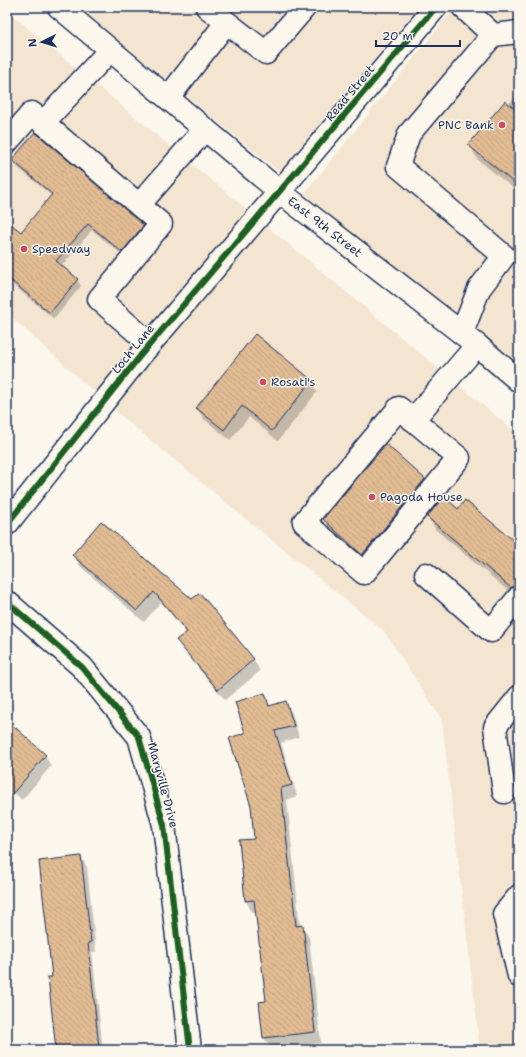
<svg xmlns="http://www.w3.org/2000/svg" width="526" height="1057" font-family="'Shantell Sans',sans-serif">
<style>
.built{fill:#f4e5d1}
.shadow{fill:#0003}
.building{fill:url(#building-back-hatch);stroke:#1b2f5e}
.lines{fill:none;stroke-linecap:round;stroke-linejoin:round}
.minor-casing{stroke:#1b2f5e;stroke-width:25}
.major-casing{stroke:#1b2f5e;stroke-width:25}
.minor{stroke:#fbf7ec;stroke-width:22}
.major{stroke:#fbf7ec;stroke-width:22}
.cycleway-casing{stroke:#fbf7ec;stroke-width:8}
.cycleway{stroke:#1b5e20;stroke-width:6}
.poi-dot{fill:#d1495b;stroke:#fbf7ec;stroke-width:1.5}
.labels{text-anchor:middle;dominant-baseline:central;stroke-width:3;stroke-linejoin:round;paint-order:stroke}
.street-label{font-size:12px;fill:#1b2f5e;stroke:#fbf7ec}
.poi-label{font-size:12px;fill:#1b2f5e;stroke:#fbf7ec;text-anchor:start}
</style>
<defs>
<pattern id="building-back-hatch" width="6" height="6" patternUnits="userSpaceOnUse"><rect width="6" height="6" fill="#e2bc93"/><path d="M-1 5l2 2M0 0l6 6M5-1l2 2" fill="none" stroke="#c1a281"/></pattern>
</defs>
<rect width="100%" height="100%" fill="#fbf7ec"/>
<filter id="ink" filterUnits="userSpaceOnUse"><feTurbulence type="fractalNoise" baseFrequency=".025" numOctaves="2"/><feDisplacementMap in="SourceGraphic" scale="8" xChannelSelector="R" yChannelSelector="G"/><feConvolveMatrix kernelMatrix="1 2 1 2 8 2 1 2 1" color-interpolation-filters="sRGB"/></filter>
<g filter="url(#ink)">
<g class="built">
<polygon points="78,7 418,7 279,172"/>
<polygon points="455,7 519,7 519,372 304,194"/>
<polygon points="7,11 519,435 519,1050 480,1050 442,720 384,631 246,519 114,410 7,313"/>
</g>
<g class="shadow">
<polygon points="519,93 519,193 477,159 470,145"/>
<polygon points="13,160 143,226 146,233 126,258 92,230 61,267 77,280 81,286 54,319 7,280 7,222 21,233 52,196 17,167"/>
<polygon points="311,381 317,392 278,441 249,417 230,440 204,419 197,408"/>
<polygon points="386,445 424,480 432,494 371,568 332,533 324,519"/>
<polygon points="458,511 519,547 519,600 436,530 428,517"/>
<polygon points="73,555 192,601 200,594 254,660 260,671 225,700 184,651 178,640 186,633 161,602 144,622 80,566"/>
<polygon points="264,694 271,707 285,702 292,713 299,737 281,743 297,796 287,800 300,926 302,926 309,937 321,1043 271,1049 264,1038 260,1003 268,1002 257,911 252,912 246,901 255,839 246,734"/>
<polygon points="7,722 45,756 51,766 22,800 7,786"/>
<polygon points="81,857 87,867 96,952 92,952 103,1050 57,1050 49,978 53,978"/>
</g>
<g class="building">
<polygon points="505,101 519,112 519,187 468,145"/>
<polygon points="35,132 144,225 122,252 88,224 56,261 78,279 50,313 7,277 7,221 21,232 52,194 12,160"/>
<polygon points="255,334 312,380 272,431 242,406 224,430 196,408"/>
<polygon points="386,444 425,479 362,555 323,519"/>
<polygon points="444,496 458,509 465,500 519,545 519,585 511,588 427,517"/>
<polygon points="101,521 192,599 200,593 254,659 218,690 176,640 187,632 154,592 137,611 72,555"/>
<polygon points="265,693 269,706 286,701 294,726 275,731 292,785 281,788 296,926 303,925 315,1032 263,1038 259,1002 266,1001 254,900 245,901 239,840 254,839 251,806 229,738 245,733 235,702"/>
<polygon points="7,720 46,755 7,800"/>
<polygon points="81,856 91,942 88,943 99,1048 56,1050 48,977 52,977 39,861"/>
</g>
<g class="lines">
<defs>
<g id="minor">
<polyline points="207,7 266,53 305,7"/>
<polyline points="493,35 519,32"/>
<polyline points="168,98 226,23"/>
<polyline points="43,123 110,50"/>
<polyline points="7,142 32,113 161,224 99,299 150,344"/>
<polyline points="139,205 205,129"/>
<polyline points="462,333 479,289 504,256 398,166 409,134 493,35 463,7"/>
<polygon points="399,408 459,458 364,573 304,522"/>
<polyline points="413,420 477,345"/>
<polyline points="7,524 140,356 436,7"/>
<polyline points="426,574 491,631 519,597"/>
<polyline points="7,602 82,667 139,737 164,825 190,1050"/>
<polyline points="504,792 495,727 519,697"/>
<polyline points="519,896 504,914 519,976"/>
</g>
<g id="major">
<path id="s1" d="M 59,7 L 280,192 L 477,345 L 519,381"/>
</g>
</defs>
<use href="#minor" class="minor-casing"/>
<use href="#major" class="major-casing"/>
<use href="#minor" class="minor"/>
<use href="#major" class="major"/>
<defs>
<g id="cycleway">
<polyline points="7,524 140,356 436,7"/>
<polyline points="7,602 82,667 139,737 164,825 190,1050"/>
</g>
</defs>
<use href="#cycleway" class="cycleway-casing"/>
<use href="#cycleway" class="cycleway"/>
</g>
</g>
<g class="poi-dot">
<circle cx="502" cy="125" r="4"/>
<circle cx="24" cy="249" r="4"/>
<circle cx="263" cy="382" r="4"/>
<circle cx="372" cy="497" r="4"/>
</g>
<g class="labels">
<g class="street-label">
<text transform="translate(350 93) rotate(-50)">Read Street</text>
<text stroke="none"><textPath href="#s1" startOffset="345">East 9th Street</textPath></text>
<text transform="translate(133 349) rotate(-51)">Loch Lane</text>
<text transform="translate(163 785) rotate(75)">Maryville Drive</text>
</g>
<g class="poi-label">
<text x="494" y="125" text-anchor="end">PNC Bank</text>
<text x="32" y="249">Speedway</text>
<text x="271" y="382">Rosati's</text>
<text x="380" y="497">Pagoda House</text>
</g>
</g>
<rect width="526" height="1057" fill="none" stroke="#fbf7ec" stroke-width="24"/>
<rect x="12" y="12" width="502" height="1033" fill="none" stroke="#1b2f5e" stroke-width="1.5" filter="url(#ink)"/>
<g transform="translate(42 42) rotate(265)" stroke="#fbf7ec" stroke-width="3" paint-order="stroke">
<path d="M0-3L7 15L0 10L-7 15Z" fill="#1b2f5e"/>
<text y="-6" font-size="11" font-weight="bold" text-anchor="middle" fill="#1b2f5e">N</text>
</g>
<path d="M376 40v6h84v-6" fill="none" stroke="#1b2f5e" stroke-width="2"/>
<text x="382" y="40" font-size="12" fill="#1b2f5e" stroke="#fbf7ec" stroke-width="3" paint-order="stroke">20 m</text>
</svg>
